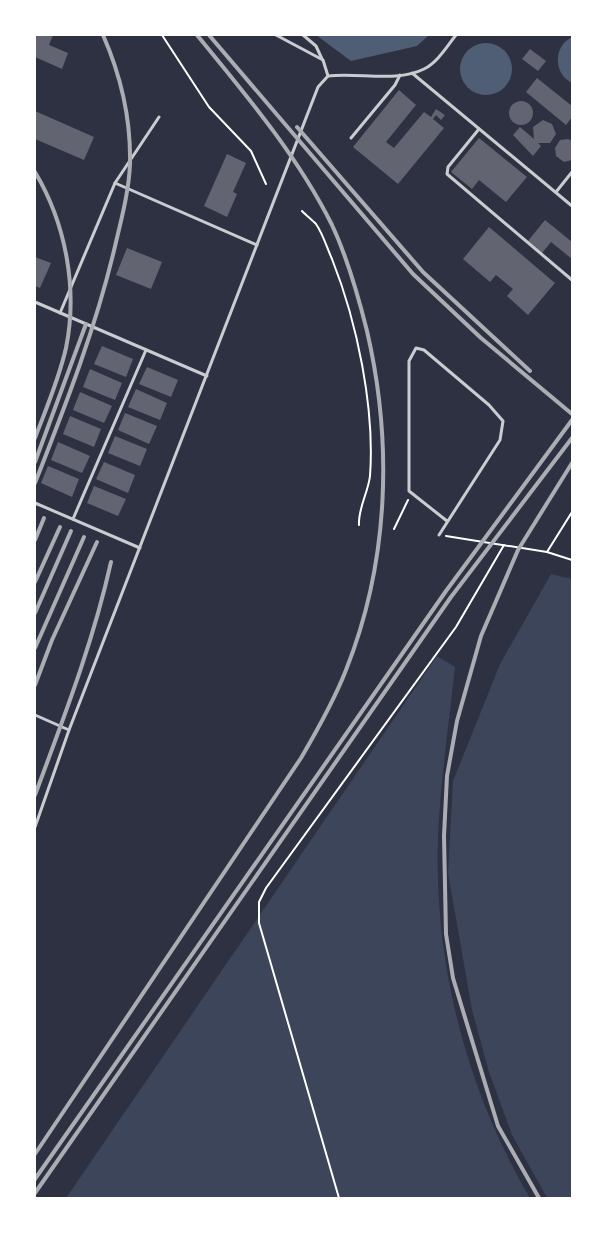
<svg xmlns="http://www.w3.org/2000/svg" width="607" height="1233" font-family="'Space Grotesk',sans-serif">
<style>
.green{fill:#3c4559}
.water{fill:#4f5d75}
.building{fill:#626471}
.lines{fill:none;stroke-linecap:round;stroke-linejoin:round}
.path{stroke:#fff;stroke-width:2}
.service{stroke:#caccd0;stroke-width:3}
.rail{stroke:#abadb3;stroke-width:4}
</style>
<rect width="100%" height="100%" fill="#2d3142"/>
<g class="green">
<polygon points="551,574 572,579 572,1198 547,1198 512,1135 489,1072 472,1010 448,873 453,781 500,664"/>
<path d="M 437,656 L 455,667 C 449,725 440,783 438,840 C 434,965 467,1091 530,1198 L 66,1198 Z"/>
</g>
<g class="water">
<polygon points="316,35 429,35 417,46 351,61"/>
<path d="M 572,37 L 572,83 C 553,74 553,46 572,37 Z"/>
<circle cx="486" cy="69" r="26"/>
</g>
<g class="building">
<polygon points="35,35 53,35 49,45 68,53 62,69 35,57"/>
<polygon points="530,49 546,61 538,71 522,59"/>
<polygon points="537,78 572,106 572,117 566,125 526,92"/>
<polygon points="399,90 416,105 386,142 394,148 424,112 431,117 436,109 445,115 441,120 436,115 433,119 444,128 398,184 353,147"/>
<circle cx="521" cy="113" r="12"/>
<polygon points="35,111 94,137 84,160 35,139"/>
<polygon points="543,120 552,124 556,134 550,143 538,143 541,146 533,156 513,135 520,127 534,139 533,127"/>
<polygon points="479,138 527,177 506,202 479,180 472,189 451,172"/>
<polygon points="568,139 572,141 572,160 564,162 556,156 555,148 560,140"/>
<polygon points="227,154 246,163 233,192 237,194 227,217 204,206"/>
<polygon points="545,220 572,242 572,259 551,242 542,253 528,241"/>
<polygon points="489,227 555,283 528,315 507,296 513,289 496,275 490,282 463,259"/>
<polygon points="127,248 162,262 151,289 116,275"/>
<polygon points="35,257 51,263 40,288 35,286"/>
<polygon points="102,346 133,359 126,377 94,364"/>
<polygon points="147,367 178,380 171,397 139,384"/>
<polygon points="90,369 122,383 115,400 83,387"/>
<polygon points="136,389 167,403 160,420 128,407"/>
<polygon points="80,392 112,406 104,423 73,410"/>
<polygon points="125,413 157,426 149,444 118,430"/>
<polygon points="70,416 101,429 94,447 63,434"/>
<polygon points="115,436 147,449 140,466 108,453"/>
<polygon points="58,442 90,456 82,473 51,460"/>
<polygon points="104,462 135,475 128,493 96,479"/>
<polygon points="48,466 79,479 72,497 41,483"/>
<polygon points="94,486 126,499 118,516 87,503"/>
</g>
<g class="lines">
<g class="path">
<polyline points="162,35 209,107 251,151 266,184"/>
<path d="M 302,211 C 306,215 312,220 316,224 C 323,234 327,248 332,259 C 357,322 375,408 370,476 C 368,493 358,508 359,525"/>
<polyline points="394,529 408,500"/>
<polyline points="446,536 547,552 572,560"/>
<polyline points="547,552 572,512"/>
<polyline points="339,1198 259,923 259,902 266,888 456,627 504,545"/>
</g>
<g class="service">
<polyline points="276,35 323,60 328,76"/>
<polyline points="303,35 316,46 322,59"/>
<polyline points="412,73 572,206"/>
<polyline points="479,129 448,167 447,174 572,280"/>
<polyline points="351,138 395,85 400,75"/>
<polyline points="115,183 257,245"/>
<polyline points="556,192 572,172"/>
<polyline points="35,302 207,376"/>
<polyline points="60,313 115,183 159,117"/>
<polyline points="35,503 140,548"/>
<polyline points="73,519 146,350"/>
<polyline points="439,535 500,440 503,421 489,405 424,350 416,348 409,361 409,491 447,521"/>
<polyline points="35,715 69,730"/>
<path d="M 35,827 L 69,730 L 318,87 L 328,76 C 358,72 396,83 424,69 C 438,62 447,46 456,35"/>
</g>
<g class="rail">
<polyline points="209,35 413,274 481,338 572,414"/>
<polyline points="297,127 423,272 530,371"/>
<path d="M 35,172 C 66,224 78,289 66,348 C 59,379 46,409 35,438"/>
<polyline points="35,462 86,324"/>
<path d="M 35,483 C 66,404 97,325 116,242 C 122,217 129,190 130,164 C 131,119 121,76 103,35"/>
<polyline points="35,540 44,518"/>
<polyline points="35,582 60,527"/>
<polyline points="35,613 71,531"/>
<polyline points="35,648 84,537"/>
<polyline points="35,685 52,640 97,542"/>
<path d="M 35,795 C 64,717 93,643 111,562"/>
<path d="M 35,1154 L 301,758 C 318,729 334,701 346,670 C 389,562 393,443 367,331 C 358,295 348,259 332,225 C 297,155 246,95 197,35"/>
<polyline points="35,1179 446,591 572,420"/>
<polyline points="35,1193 451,597 572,438"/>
<polyline points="539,1198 498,1126 453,978 446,934 444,836 447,776 457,721 481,636 518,550 572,463"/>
</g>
</g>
<rect width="607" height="1233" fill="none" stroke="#ffffff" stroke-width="72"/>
</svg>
